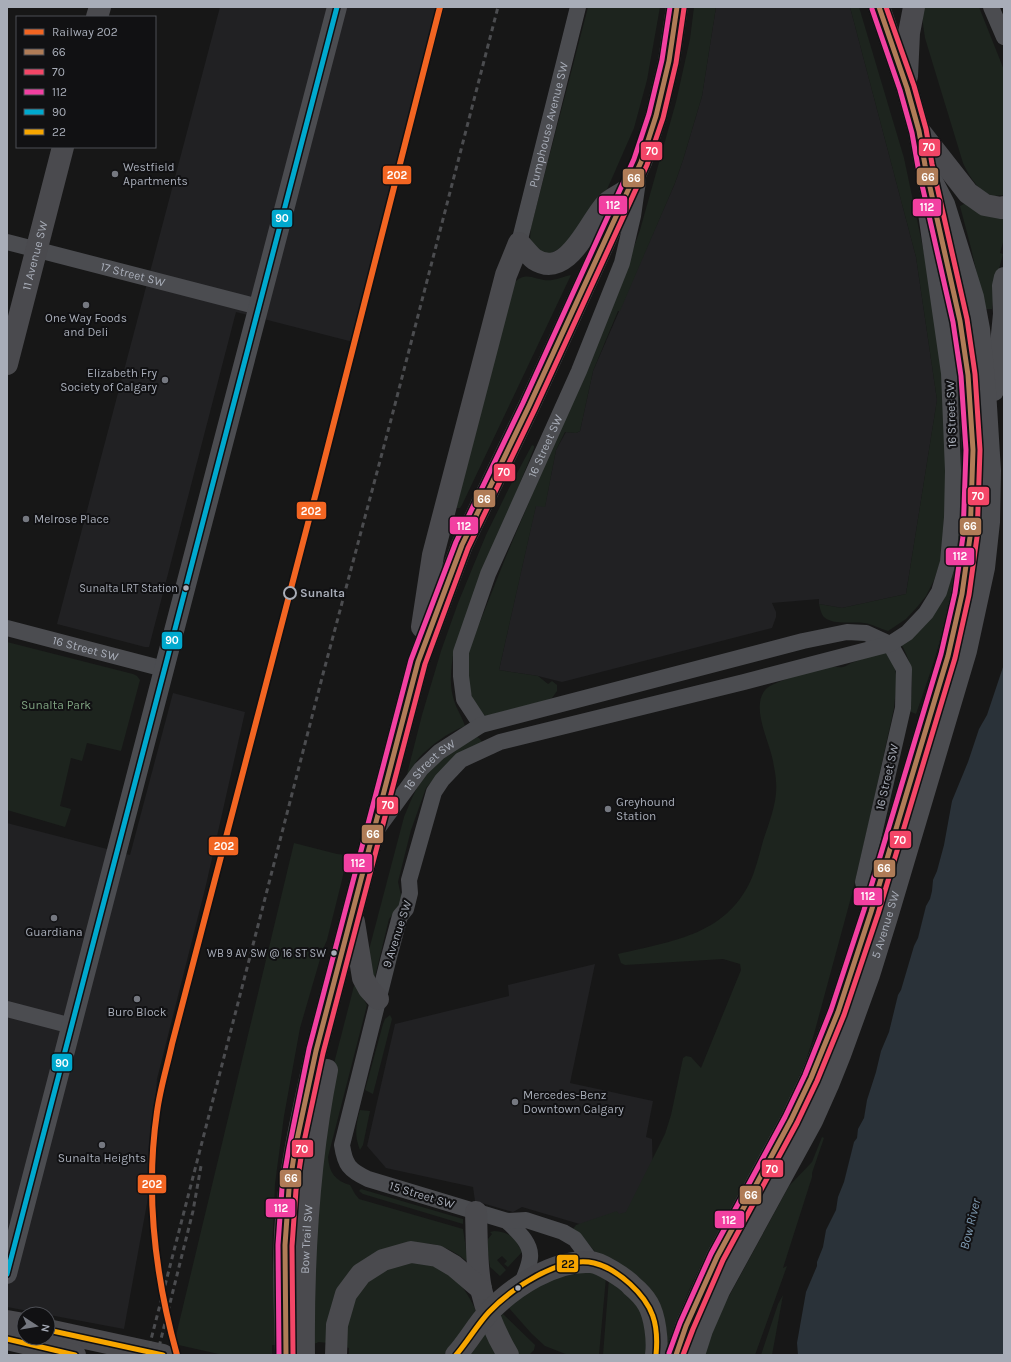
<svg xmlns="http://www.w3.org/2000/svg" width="1011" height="1362" font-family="Karla,sans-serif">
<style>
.built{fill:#212123}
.green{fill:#1d241e}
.water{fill:#2a3239}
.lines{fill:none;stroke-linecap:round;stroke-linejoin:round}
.minor{stroke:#4b4c50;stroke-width:16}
.tertiary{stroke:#4b4c50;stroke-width:20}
.secondary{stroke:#4a4a4e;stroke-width:22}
.rail{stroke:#4b4c4f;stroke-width:3;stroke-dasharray:5 4;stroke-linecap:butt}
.bus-1-casing{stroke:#111113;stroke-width:8}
.bus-2-casing{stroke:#111113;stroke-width:8}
.bus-3-casing{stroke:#111113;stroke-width:8}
.bus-4-casing{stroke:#111113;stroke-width:8}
.bus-5-casing{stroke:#111113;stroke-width:8}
.bus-1{stroke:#b07c57;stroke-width:5}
.bus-2{stroke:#f34667;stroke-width:5}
.bus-3{stroke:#f240a1;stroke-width:5}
.bus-4{stroke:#00a9ce;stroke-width:5}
.bus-5{stroke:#f7a600;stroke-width:5}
.rail-1-casing{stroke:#111113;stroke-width:9}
.rail-1{stroke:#f26522;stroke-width:6}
.poi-dot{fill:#757880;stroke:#111113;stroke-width:1.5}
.bus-dot{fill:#a8adb8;stroke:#111113;stroke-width:1.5}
.stop-dot{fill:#111113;stroke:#a8adb8;stroke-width:2}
.labels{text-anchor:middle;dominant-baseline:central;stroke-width:4;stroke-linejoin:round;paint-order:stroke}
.bus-label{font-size:11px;fill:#a8adb8;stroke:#111113;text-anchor:end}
.street-label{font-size:12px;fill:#a8adb8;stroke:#111113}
.poi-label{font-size:12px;fill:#a8adb8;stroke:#111113;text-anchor:start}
.stop-label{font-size:12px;font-weight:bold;fill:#a8adb8;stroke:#111113;text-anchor:start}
.park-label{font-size:12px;fill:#7fa381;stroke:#111113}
.water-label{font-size:13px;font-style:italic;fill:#7f9bb3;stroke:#111113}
.line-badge{stroke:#111113;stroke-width:1.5}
.badge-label{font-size:11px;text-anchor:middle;font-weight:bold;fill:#fff}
.pale-badge-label{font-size:11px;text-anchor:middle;font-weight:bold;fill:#111}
</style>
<rect width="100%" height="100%" fill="#171717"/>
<g class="built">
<polygon points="220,7 445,7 357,343 236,312 149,647 145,647 57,624"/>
<polygon points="716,7 850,7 916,257 937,400 906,594 842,608 819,604 819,599 772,603 776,612 776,617 772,628 562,682 538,676 499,670 536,505 545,506 556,450 566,432 576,433 580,431 593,371 675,183 683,160 702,96"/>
<polygon points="173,693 245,712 206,885 157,1079 148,1198 124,1329 7,1307 7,823 130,855"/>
<polygon points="595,964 570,1083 653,1101 646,1137 652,1139 653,1178 627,1238 522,1207 513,1212 475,1201 473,1187 386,1168 367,1146 395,1024 509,996 508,985"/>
</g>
<g class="green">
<polygon points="588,7 660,7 647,80 634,128 605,194 575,240 544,257 530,239 531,227"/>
<path d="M 694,7 L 716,7 L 702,96 L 683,160 L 675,183 L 620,311 L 618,311 L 593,371 L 580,431 L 576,433 L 565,432 L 556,450 L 545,507 L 536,506 L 499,670 L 538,676 L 548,684 L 552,681 L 557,685 L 557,691 L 552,698 L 544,701 L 485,716 C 468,705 466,670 468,652 L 507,554 L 616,297 L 640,230 L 676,102 L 690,39 Z"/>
<path d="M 850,7 L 859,7 L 904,158 L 935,305 L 942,351 L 948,461 L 941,559 L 934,580 L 926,596 L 918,606 L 906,619 L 888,631 C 880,629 873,624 864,623 C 852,621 832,626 823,616 C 821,613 820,608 819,604 L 842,608 L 906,594 L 937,400 L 916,257 Z"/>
<path d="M 922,7 L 979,7 L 1004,70 L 1004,195 C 1001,195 997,196 994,196 C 979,193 969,176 963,163 L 925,38 L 923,24 Z"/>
<polygon points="966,203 1004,214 1004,239 1000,253 1003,254 995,284 992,309 985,309 971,248 960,206"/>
<path d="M 571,275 L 462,505 L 460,508 L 456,508 L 514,283 C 527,269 536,282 552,280 C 559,279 565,276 571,275 Z"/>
<path d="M 532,445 L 534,446 L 534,448 L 454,649 C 451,669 448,687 456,706 C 459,713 463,719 465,726 C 447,733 431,745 418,759 C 414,764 412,772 407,774 L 422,715 L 441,651 L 458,603 L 486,535 L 509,488 Z"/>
<path d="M 963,497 C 961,519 960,542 957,564 C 950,615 933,666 916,714 L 909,711 C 913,686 915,667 901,644 L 924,621 L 959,523 Z"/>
<polygon points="7,642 133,674 137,676 140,680 121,751 87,743 82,761 71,758 60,806 71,809 65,827 7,810"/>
<path d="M 886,652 C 889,657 893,661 894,666 C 899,679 895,695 894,708 L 871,813 L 853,890 L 811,1045 C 799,1084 779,1119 760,1155 C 726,1218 689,1279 667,1347 L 664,1335 L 582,1236 L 573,1229 L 576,1225 L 617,1211 L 619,1214 L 626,1212 L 665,1134 L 671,1115 L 683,1058 L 686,1056 L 691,1057 L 701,1068 L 741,970 L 740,964 L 723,959 L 625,965 L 621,963 L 618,954 C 673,941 729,935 753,875 C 757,864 760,852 763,841 C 769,823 778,801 776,782 C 776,775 774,768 773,761 C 769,740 750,706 766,689 C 773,681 819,669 831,667 C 835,666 839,668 843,667 C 847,666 850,663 854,662 C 864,658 875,655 886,652 Z"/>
<path d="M 477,737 L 479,738 L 483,743 L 440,772 L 426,788 L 411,830 L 398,882 L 402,900 L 398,908 L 389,919 L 374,981 L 365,965 L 404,817 C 412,798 419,779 435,764 C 444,755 465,744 477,737 Z"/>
<polygon points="294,843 337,854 347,855 342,880 327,940 323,949 300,1028 284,1116 275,1184 272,1254 276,1345 272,1345 272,1355 223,1355 174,1344"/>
<path d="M 354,986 L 356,986 L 367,1005 L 328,1157 C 329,1172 335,1181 350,1185 L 355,1194 L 359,1199 L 463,1229 L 468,1262 C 458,1254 445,1246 432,1244 C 417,1241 389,1250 373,1254 L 329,1343 L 318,1342 L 317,1343 L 312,1344 L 310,1298 L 331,1075 Z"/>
<polygon points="390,1015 392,1019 373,1094 365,1090 383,1024 385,1019"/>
<path d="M 360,1110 L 370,1111 L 363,1145 L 360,1150 C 354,1136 356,1124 360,1110 Z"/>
<polygon points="822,1137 824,1138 812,1173 812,1177 783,1268 787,1266 755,1355 700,1355 704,1342 789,1186 812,1162"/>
<polygon points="361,1189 463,1219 463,1224 363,1194 359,1191"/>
<path d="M 494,1231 C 510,1232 515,1238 522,1252 L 508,1267 L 504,1264 L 507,1261 L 502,1256 L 497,1260 L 506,1270 L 500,1276 L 490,1267 L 487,1246 L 488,1239 L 492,1234 L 490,1232 Z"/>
<path d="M 423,1262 C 430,1265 438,1267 444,1271 C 459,1279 469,1295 476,1311 L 456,1342 L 444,1355 L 349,1355 L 349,1348 L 344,1347 L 346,1318 L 362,1284 L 394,1264 Z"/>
<polygon points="587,1271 606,1277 599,1355 568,1355 545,1346 531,1333 509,1308 540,1282"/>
<polygon points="609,1278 632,1297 644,1317 649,1355 603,1355"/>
<polygon points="783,1295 772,1355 761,1355 778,1304"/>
<polygon points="503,1314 535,1345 534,1350 529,1355 518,1355 499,1318"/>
<polygon points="485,1334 486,1334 499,1355 466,1355"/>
</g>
<polygon class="water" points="1004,664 1004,1355 798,1355 797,1343 806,1292 817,1266 817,1262 823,1247 826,1230 836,1210 838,1197 844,1182 854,1142 857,1138 858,1129 864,1118 867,1100 876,1072 881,1051 889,1032 898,995 901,990 914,946 918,938 926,906 930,899 932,891 933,880 937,871 944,845 952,801 968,762 979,729 987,715"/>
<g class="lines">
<g class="minor">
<polyline points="991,7 1004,37"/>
<path id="s1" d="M 7,242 L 259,307"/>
<path id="s2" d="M 519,243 L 578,7"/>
<path id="s3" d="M 7,628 L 164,669"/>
<path id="s4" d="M 481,725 L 464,699 L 461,676 L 461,652 L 488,574 L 579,371 L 622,263 L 633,216 L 638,181"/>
<path id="s5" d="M 378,828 L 421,769 L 439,752 L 481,725 L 803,641 L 847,632 L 866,633 L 890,644 L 904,669 L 903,708 L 863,882 L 871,912"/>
<polyline points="7,1009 72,1026"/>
<path d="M 507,1221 C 516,1230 532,1243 530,1258 C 529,1267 524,1277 521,1286"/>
<path d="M 592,1262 L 575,1239 L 563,1232 L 526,1220 L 507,1221 L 368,1179 C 349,1170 345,1165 342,1145 L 389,957 L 400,916 L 406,909 L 410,893 L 409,880 L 434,792 L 442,780 L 461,760 L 500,742 L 744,682 L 890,644 L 907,633 L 926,613 L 939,592 L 948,562 L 952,517 L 953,471 L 949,373 L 925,206"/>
</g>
<g class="tertiary">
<polyline points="994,391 996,385 1003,314 1002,286 1004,277"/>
<polyline points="7,1274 168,654 337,7"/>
<path id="s6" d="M 695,1355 L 703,1330 L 720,1291 L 813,1121 L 829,1085 L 841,1055 L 870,975 L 888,917 L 967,651 L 985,568 L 990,522 L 991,471 L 986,390 L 980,329 L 974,297 L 945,204 L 932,179"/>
</g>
<g class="secondary">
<polyline points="97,17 100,7"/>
<polyline points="907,76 909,33 914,7"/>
<polyline points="921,133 968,193 985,205 1001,208 1004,207"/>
<path id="s7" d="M 7,364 L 63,147"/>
<path d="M 422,627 L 433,555 L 506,275 L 519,243 C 524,248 529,255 534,259 C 568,281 589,222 606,204 C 611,199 618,196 624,192"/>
<polyline points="354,922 363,978 369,989 378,999"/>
<path d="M 476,1212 C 477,1237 476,1265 481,1289 C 486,1311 497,1336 508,1355"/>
<polyline points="7,1321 24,1324"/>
<polyline points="48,1330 163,1355"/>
<polyline points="7,1339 75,1355"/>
<path d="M 286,1355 C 285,1307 282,1257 287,1209 C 292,1156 305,1103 316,1051 L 418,662 L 462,545 L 529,406 L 641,162 L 656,116 L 669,61 L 677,7"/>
<path id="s8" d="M 304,1355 C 303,1258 308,1165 327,1070"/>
<polyline points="336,1355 337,1325 346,1294 361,1274 383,1260 411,1252 437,1256 454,1266 481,1289"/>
<path d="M 456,1355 C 468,1342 477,1325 489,1312 C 514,1286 554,1260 590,1262 C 600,1262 626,1279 632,1286 C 638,1291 644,1297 648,1304 C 655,1316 658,1341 656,1355"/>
<polyline points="676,1355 686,1326 717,1257 791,1120 811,1078 838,1012 871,912 948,656 962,594 970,537 973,450 968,375 960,321 925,165 919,131 907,88 879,7"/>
</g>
<g class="rail">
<polyline points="147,1355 323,674 392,416 498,7"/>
<polyline points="157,1355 193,1211 201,1166"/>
</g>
<defs>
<g id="bus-1">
<polyline points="286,1355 285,1245 289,1189 295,1149 316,1051 418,662 462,545 529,406 641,162 656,116 669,61 677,7"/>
<polyline points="676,1355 686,1326 717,1257 791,1120 811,1078 838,1012 871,912 948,656 962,594 970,537 973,450 968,375 960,321 925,165 919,131 907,88 879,7"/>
</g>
<g id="bus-2">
<polyline points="293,1355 292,1246 296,1190 302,1151 323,1053 425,664 468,548 535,409 647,165 663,118 676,63 684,8"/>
<polyline points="683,1355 693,1329 723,1260 797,1123 817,1081 844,1015 878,914 955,658 969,595 977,537 980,450 975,374 967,319 932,164 926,129 914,86 886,7"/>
</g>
<g id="bus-3">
<polyline points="669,1353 680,1323 711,1254 785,1117 805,1075 831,1010 864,910 941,654 955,593 963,536 966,450 961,376 953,322 918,167 912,133 900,90 872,9"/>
<polyline points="279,1355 278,1245 282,1188 289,1148 309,1049 411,660 456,542 523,403 634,159 649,114 662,60 670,7"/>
</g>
<polyline id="bus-4" points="7,1274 337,7"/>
<g id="bus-5">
<polyline points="48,1330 163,1355"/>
<polyline points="7,1339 75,1355"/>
<path d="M 456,1355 C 468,1341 477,1325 489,1312 C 511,1289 560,1255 594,1263 C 607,1266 620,1275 630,1284 C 653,1305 659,1324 656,1355"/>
</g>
</defs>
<use href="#bus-1" class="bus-1-casing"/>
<use href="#bus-2" class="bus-2-casing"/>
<use href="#bus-3" class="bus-3-casing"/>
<use href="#bus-4" class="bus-4-casing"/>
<use href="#bus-5" class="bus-5-casing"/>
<use href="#bus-1" class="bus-1"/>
<use href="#bus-2" class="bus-2"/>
<use href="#bus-3" class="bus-3"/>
<use href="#bus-4" class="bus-4"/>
<use href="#bus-5" class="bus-5"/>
<defs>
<path id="rail-1" d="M 177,1355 C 155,1276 145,1194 157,1112 C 160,1089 167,1067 172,1044 L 318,485 L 440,7"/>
</defs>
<use href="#rail-1" class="rail-1-casing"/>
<use href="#rail-1" class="rail-1"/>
</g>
<g class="poi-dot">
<circle cx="115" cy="174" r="4"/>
<circle cx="86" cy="305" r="4"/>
<circle cx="165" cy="380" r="4"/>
<circle cx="26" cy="519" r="4"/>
<circle cx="608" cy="809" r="4"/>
<circle cx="54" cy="918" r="4"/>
<circle cx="137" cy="999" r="4"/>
<circle cx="515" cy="1102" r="4"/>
<circle cx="102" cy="1145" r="4"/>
</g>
<g class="bus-dot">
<circle cx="186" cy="588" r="3.5"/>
<circle cx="334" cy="953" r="3.5"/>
<circle cx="518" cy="1288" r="3.5"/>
</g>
<circle class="stop-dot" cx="290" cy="593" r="6"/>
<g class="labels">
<g class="bus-label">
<text x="178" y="588">Sunalta LRT Station</text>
<text x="326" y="953">WB 9 AV SW @ 16 ST SW</text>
</g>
<g class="street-label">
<text stroke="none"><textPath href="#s2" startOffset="122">Pumphouse Avenue SW</textPath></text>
<text stroke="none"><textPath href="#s7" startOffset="112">11 Avenue SW</textPath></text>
<text stroke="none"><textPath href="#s1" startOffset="130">17 Street SW</textPath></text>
<text transform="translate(951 414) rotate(-92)">16 Street SW</text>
<text stroke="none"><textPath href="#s4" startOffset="301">16 Street SW</textPath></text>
<text stroke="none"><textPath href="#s3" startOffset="81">16 Street SW</textPath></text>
<text stroke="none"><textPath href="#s5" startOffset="82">16 Street SW</textPath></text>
<text transform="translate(887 777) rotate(-77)">16 Street SW</text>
<text stroke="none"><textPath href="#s6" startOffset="472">5 Avenue SW</textPath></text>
<text transform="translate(397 934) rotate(-72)">9 Avenue SW</text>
<text transform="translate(422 1195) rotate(17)">15 Street SW</text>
<text stroke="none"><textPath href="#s8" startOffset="116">Bow Trail SW</textPath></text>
</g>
<g class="poi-label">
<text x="123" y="167">Westfield<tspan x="123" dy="14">Apartments</tspan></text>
<text x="86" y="318" text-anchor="middle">One Way Foods<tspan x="86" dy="14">and Deli</tspan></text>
<text x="157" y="373" text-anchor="end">Elizabeth Fry<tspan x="157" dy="14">Society of Calgary</tspan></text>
<text x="34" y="519">Melrose Place</text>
<text x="616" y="802">Greyhound<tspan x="616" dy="14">Station</tspan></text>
<text x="54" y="932" text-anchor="middle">Guardiana</text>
<text x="137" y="1012" text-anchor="middle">Buro Block</text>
<text x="523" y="1095">Mercedes-Benz<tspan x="523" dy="14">Downtown Calgary</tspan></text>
<text x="102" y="1158" text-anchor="middle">Sunalta Heights</text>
</g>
<g class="stop-label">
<text x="300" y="593">Sunalta</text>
</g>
<g class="park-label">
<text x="56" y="705">Sunalta Park</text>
</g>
<g class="water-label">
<text transform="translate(970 1224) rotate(-76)">Bow River</text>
</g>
</g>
<g class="line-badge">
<rect x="918" y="138" width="23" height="19" rx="4" fill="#f34667"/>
<rect x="640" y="141" width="23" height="20" rx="4" fill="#f34667"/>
<rect x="382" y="165" width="30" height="20" rx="4" fill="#f26522"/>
<rect x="916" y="167" width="23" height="19" rx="4" fill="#b07c57"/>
<rect x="622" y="168" width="23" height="20" rx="4" fill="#b07c57"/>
<rect x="598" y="195" width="30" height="20" rx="4" fill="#f240a1"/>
<rect x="912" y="198" width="30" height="19" rx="4" fill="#f240a1"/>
<rect x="271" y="209" width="22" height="19" rx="4" fill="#00a9ce"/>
<rect x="493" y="463" width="23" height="19" rx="4" fill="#f34667"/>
<rect x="967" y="486" width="23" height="20" rx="4" fill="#f34667"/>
<rect x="473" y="489" width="23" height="19" rx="4" fill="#b07c57"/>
<rect x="296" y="501" width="31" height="19" rx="4" fill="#f26522"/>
<rect x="449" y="516" width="30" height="19" rx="4" fill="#f240a1"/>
<rect x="959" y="517" width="23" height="19" rx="4" fill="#b07c57"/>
<rect x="945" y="547" width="30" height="19" rx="4" fill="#f240a1"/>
<rect x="161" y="631" width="22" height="19" rx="4" fill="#00a9ce"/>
<rect x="376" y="796" width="23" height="19" rx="4" fill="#f34667"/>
<rect x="361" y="824" width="23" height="20" rx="4" fill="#b07c57"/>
<rect x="889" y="830" width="23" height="19" rx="4" fill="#f34667"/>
<rect x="208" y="836" width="31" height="20" rx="4" fill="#f26522"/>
<rect x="343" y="853" width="30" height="20" rx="4" fill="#f240a1"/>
<rect x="873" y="859" width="23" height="19" rx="4" fill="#b07c57"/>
<rect x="853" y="887" width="30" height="19" rx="4" fill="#f240a1"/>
<rect x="51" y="1053" width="22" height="19" rx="4" fill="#00a9ce"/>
<rect x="291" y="1139" width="23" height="19" rx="4" fill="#f34667"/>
<rect x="761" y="1159" width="23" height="19" rx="4" fill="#f34667"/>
<rect x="279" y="1169" width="23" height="19" rx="4" fill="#b07c57"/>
<rect x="137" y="1174" width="30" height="20" rx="4" fill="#f26522"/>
<rect x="739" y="1185" width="23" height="20" rx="4" fill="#b07c57"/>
<rect x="265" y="1198" width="31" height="20" rx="4" fill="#f240a1"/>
<rect x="714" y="1210" width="31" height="19" rx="4" fill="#f240a1"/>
<rect x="556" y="1254" width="23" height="19" rx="4" fill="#f7a600"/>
</g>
<g class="badge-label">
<text x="929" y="151">70</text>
<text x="652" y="155">70</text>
<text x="397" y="179">202</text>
<text x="928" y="181">66</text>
<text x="634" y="182">66</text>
<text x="613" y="209">112</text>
<text x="927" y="211">112</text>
<text x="282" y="222">90</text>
<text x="504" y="476">70</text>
<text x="978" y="500">70</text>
<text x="484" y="503">66</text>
<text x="311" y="515">202</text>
<text x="464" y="530">112</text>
<text x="970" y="530">66</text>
<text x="960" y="560">112</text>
<text x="172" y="644">90</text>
<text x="388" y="809">70</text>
<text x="373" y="838">66</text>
<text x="900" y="844">70</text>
<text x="224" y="850">202</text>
<text x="358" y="867">112</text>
<text x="884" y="872">66</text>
<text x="868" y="900">112</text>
<text x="62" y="1067">90</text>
<text x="302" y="1153">70</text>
<text x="772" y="1173">70</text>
<text x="291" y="1182">66</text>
<text x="152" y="1188">202</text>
<text x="751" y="1199">66</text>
<text x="281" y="1212">112</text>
<text x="729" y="1224">112</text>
</g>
<g class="pale-badge-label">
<text x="568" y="1268">22</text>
</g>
<rect width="1011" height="1362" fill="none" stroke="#a8adb8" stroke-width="16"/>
<rect x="16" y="16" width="140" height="132" fill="#111113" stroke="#4d4f55"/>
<rect x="24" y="29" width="20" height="6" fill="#f26522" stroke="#4d4f55"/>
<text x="52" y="36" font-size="12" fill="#a8adb8">Railway 202</text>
<rect x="24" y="49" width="20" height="6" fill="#b07c57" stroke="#4d4f55"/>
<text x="52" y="56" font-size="12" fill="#a8adb8">66</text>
<rect x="24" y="69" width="20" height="6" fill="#f34667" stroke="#4d4f55"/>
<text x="52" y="76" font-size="12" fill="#a8adb8">70</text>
<rect x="24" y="89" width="20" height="6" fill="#f240a1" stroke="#4d4f55"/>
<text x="52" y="96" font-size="12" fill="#a8adb8">112</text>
<rect x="24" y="109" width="20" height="6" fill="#00a9ce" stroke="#4d4f55"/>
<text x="52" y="116" font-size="12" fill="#a8adb8">90</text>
<rect x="24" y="129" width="20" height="6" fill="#f7a600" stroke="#4d4f55"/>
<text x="52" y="136" font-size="12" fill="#a8adb8">22</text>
<g transform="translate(36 1326) rotate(102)"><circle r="19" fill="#111113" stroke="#4d4f55"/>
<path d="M0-3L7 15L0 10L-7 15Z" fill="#757880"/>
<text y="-6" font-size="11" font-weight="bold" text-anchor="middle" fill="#a8adb8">N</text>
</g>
</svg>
